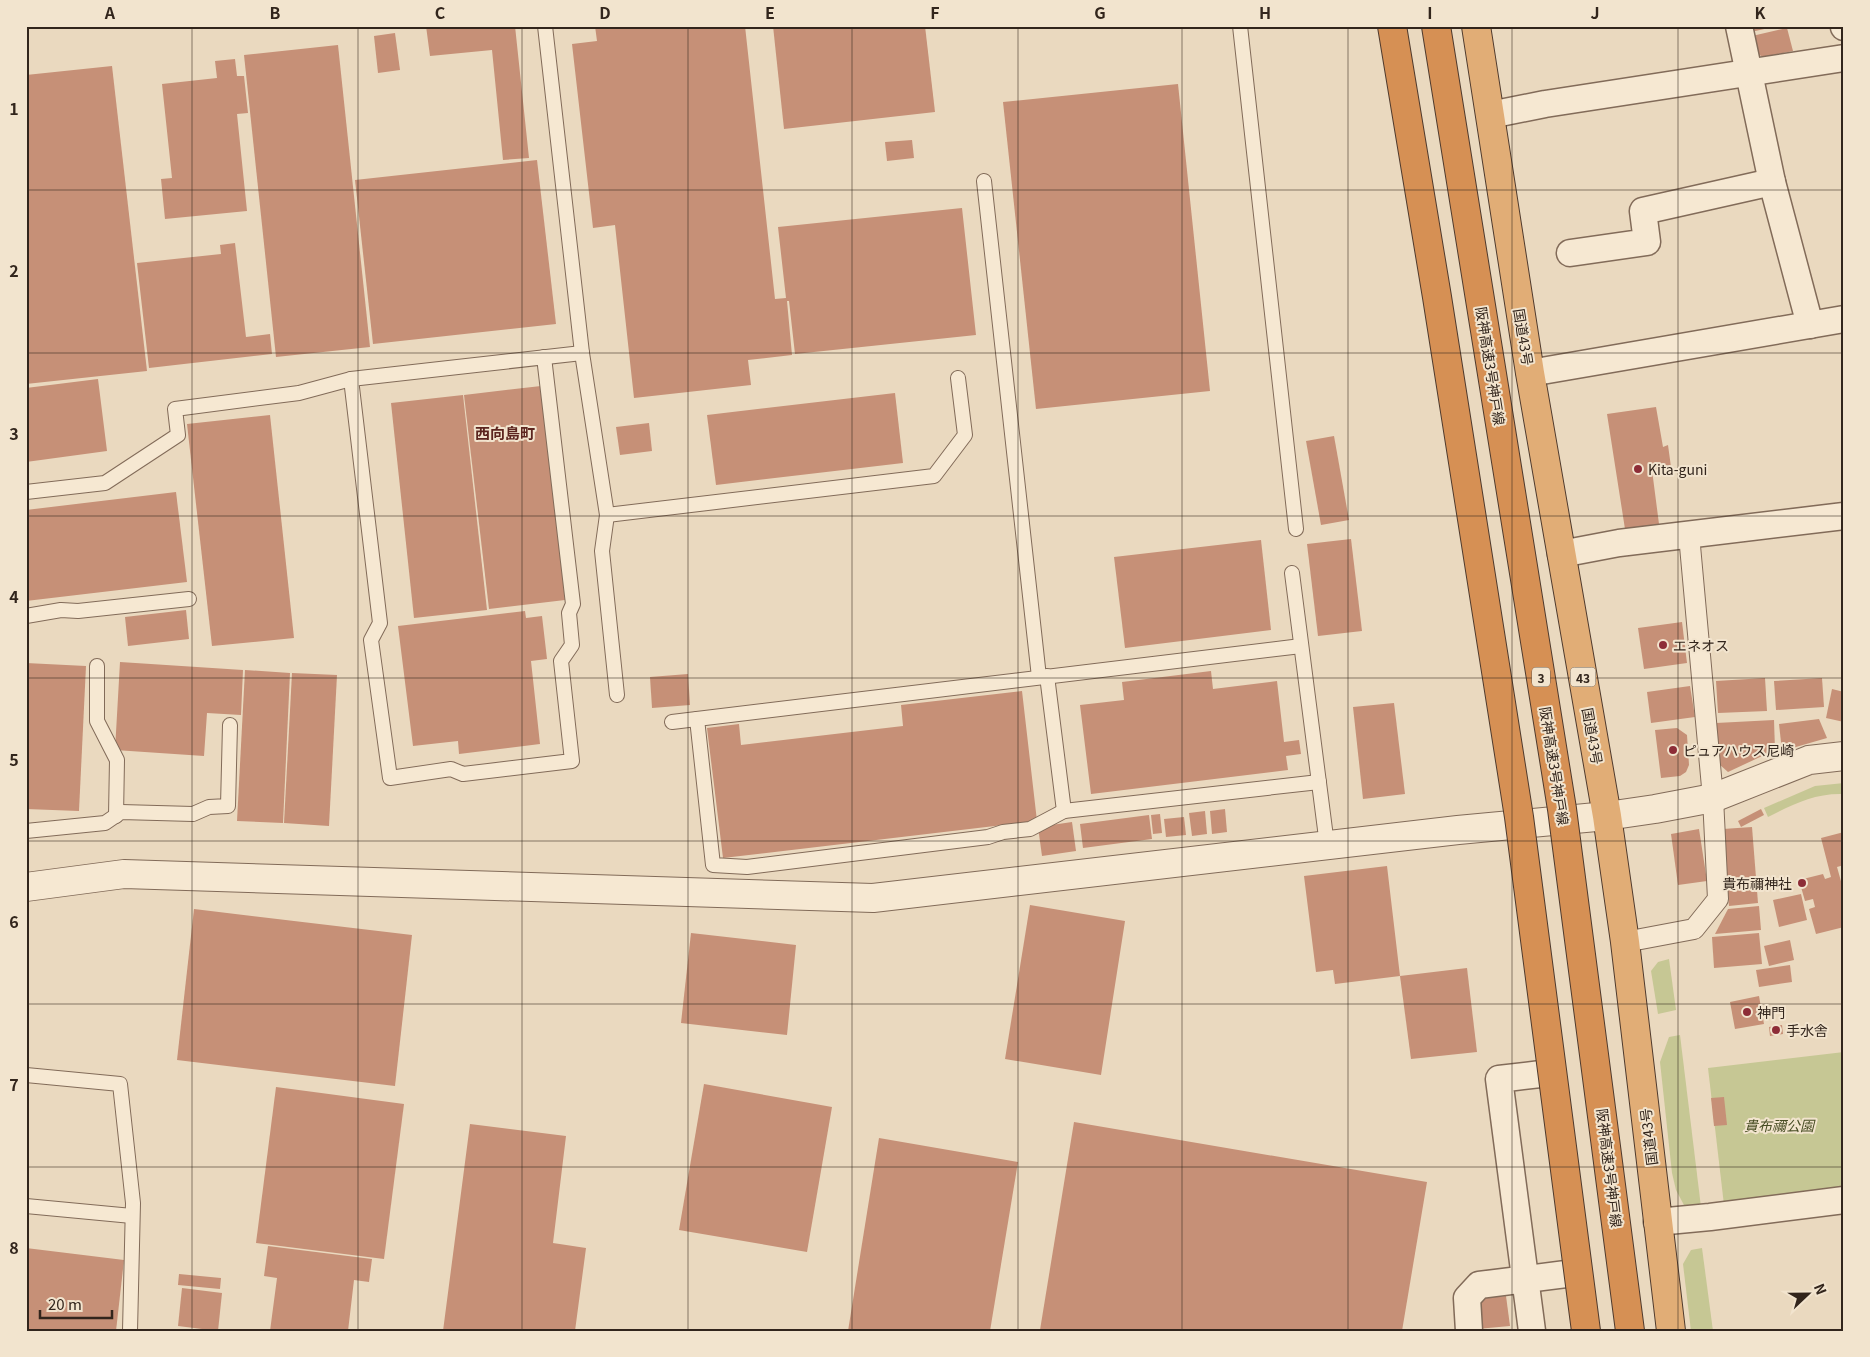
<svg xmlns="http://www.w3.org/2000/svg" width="1870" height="1357" font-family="Georgia,'Noto Sans JP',serif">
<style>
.green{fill:#c6c794}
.building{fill:#c69077}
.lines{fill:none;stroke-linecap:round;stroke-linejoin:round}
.service-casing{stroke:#826b59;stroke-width:16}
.pedestrian-casing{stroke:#826b59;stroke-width:22}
.minor-casing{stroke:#826b59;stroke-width:29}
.tertiary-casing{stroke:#826b59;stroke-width:30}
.trunk-casing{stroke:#4f3a2d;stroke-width:30}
.service{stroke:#f6e8d2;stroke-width:14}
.pedestrian{stroke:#f6e8d2;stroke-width:20}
.minor{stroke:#f6e8d2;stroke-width:26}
.tertiary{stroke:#f6e8d2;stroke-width:28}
.trunk{stroke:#e1ad76;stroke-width:28}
.motorway-bridge-casing{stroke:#4f3a2d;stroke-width:30;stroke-linecap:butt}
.motorway-bridge{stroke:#d69054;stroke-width:28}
.grid{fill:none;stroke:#32251c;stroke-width:1;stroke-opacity:0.55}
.poi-dot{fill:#8d2d37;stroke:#f2e4ce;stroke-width:2}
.labels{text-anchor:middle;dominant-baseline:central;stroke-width:4;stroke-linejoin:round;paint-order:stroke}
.shield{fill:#f2e4ce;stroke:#6c5e51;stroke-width:1}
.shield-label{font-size:12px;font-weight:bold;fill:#32251c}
.street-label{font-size:14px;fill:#32251c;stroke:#f2e4ce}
.poi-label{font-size:14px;fill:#32251c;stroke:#f2e4ce;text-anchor:start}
.park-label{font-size:14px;font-style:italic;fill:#474d24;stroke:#f2e4ce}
.neighbourhood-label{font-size:15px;font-weight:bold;fill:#5c251f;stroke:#f2e4ce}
.neatline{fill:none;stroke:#32251c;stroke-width:2}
.grid-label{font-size:16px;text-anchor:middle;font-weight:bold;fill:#32251c}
</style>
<rect width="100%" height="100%" fill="#ead9bf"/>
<g class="green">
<path d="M 1844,783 L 1844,794 C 1814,793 1794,804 1768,817 L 1764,808 L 1815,786 Z"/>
<polygon points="1669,959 1676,1010 1658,1014 1651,971 1658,962"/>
<polygon points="1680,1035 1701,1207 1685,1207 1676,1190 1672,1173 1660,1062 1669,1037"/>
<polygon points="1844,1052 1844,1191 1724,1205 1708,1068"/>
<polygon points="1702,1248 1713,1331 1691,1331 1683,1264 1691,1250"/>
</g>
<g class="building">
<polygon points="426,26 515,26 529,158 503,160 492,50 430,56"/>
<polygon points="595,26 745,26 775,299 786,298 778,227 962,208 976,335 795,354 789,301 787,301 792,355 748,360 751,385 634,398 615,225 593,228 572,44 597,41"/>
<polygon points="773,26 925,26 935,112 784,129"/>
<polygon points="1750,26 1773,26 1773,27 1751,32"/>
<polygon points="1787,28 1793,51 1763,57 1756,53 1752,36"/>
<polygon points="395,33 400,70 378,73 374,36"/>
<polygon points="338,45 370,347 276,357 244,55"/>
<polygon points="235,59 237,76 244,76 248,113 237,114 247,211 165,219 161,179 172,178 162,84 217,78 215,61"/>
<polygon points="112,66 147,371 26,384 26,75"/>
<polygon points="1178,84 1210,391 1036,409 1003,102"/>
<polygon points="912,140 914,158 887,161 885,142"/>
<polygon points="537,160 556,324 373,344 355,180"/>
<polygon points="235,243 246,337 270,334 272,354 149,368 137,263 221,254 220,245"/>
<polygon points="98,379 107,451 26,462 26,388"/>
<polygon points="541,386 565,600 489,609 464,395"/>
<polygon points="895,393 903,463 716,485 707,415"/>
<polygon points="463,395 487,610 414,618 391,403"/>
<polygon points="1656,407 1663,447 1668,445 1671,467 1652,470 1659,524 1625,529 1607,414"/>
<polygon points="270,415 294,638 212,646 187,424"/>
<polygon points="649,423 652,451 620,455 616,427"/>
<polygon points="1334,436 1349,520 1321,525 1306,441"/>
<polygon points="176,492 187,582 26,601 26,510"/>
<polygon points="1351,539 1362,631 1318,636 1307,544"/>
<polygon points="1261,540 1271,630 1125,648 1114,557"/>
<polygon points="186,610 189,639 128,646 125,617"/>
<polygon points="525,611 526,618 542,616 547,659 531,661 540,744 459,754 458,741 413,746 398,626"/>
<polygon points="1682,622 1687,663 1644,669 1638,628"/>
<polygon points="120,662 243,670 241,715 207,713 204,756 115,750"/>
<polygon points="26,663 86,666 79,811 26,809"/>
<polygon points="245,670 290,673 283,823 237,821"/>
<polygon points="1211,671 1213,689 1277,681 1284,742 1299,740 1301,754 1286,756 1288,770 1091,794 1080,705 1124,700 1122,682"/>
<polygon points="292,673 337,675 329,826 284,823"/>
<polygon points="688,674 690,705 652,708 650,677"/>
<polygon points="1765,678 1767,711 1718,713 1716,681"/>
<polygon points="1822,678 1824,707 1776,710 1774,681"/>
<polygon points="1690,686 1695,717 1651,723 1647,692"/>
<polygon points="1832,689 1844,692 1844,722 1826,718"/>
<polygon points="1022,691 1037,821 723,858 707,728 739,724 741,745 903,726 901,705"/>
<polygon points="1394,703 1405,794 1363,799 1353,707"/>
<polygon points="1819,719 1827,738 1782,751 1779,724"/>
<polygon points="1774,720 1775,750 1728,772 1719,764 1716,723"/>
<polygon points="1677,728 1687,735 1689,765 1686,772 1680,776 1661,778 1655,730"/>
<polygon points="1225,809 1227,832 1212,834 1210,811"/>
<polygon points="1761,809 1764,815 1741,827 1738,821"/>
<polygon points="1205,811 1207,834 1192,836 1189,813"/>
<polygon points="1160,814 1162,833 1153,834 1151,815"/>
<polygon points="1149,815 1152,839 1083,848 1080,824"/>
<polygon points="1184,817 1186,835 1166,837 1164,819"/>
<polygon points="1072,822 1076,851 1042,856 1038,827"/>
<polygon points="1752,827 1758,903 1729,906 1723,829"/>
<polygon points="1699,829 1707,881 1678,885 1671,834"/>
<polygon points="1844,832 1844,865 1837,867 1844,892 1844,927 1816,934 1809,909 1815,907 1813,899 1805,901 1799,880 1823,874 1825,879 1831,877 1821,838"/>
<polygon points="1387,866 1400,976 1335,984 1333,970 1316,972 1304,876"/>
<polygon points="1801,894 1807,920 1779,927 1773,900"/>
<polygon points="1030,905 1125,921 1101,1075 1005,1059"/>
<polygon points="1759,906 1761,930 1715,934 1728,909"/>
<polygon points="194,909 412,935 395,1086 177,1060"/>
<polygon points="691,933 796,945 787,1035 681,1023"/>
<polygon points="1759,933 1762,964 1714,968 1712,937"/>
<polygon points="1790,940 1794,960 1769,966 1764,946"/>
<polygon points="1790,965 1792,982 1759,987 1756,970"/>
<polygon points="1467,968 1477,1052 1411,1059 1400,976"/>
<polygon points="1759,996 1764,1024 1735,1029 1730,1002"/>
<polygon points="1782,1025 1783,1034 1770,1036 1769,1027"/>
<polygon points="704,1084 832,1107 807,1252 679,1230"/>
<polygon points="276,1087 404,1104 384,1259 256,1243"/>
<polygon points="1724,1097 1727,1125 1714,1126 1711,1098"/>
<polygon points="1074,1122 1427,1182 1402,1331 1040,1330"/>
<polygon points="470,1124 566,1136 553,1243 586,1248 575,1331 443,1331"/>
<polygon points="879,1138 1018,1162 990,1331 848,1331"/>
<polygon points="268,1246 372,1259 369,1282 354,1280 348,1331 270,1331 277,1278 264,1276"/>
<polygon points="26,1248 124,1260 116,1331 26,1331"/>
<polygon points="179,1274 221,1278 220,1289 178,1285"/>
<polygon points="182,1288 222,1293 218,1331 178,1326"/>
<polygon points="1506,1296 1510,1326 1477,1329 1480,1298"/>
</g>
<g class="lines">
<defs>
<g id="service">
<polyline points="545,26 582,353 607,515 602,551 617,695"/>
<polyline points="1240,26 1296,529"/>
<polyline points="984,181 1039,677"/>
<polyline points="351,379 380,623 371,640 390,778 451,769 463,774 572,761 561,661 572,645 569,613 573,604 544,357"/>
<polyline points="26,492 105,483 178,435 175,409 299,393 351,379 582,353"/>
<polyline points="607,515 934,476 965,435 958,378"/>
<polyline points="1292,573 1327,845"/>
<polyline points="26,616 61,610 78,611 189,599"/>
<polyline points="97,666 97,721 117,760 116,816"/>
<polyline points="1047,676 1064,811 1319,782"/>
<polyline points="697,719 713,865 747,867 988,837 1003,832 1030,829 1064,811"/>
<polyline points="672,722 1301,646"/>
<polyline points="26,831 105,823 121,812 193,814 209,807 228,806 230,725"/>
<polyline points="26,1075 120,1084 133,1203 130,1331"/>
<polyline points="26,1206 132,1216"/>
</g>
<polyline id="pedestrian" points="1625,942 1694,929 1718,899 1713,798 1689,535"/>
<g id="minor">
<polyline points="1739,26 1772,182 1810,325"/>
<polyline points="1844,26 1844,27"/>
<polyline points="1490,115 1545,104 1844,58"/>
<polyline points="1570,253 1647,242 1643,211 1772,182"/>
<polyline points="1530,373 1844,319"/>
<polyline points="1561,554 1619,543 1844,516"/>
<polyline points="1657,1222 1710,1217 1844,1200"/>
<polyline points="1469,1331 1467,1298 1479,1285 1574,1273"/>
<polyline points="1532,1331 1499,1079 1549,1073"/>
</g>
<polyline id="tertiary" points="26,887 124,874 873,898 1458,830 1607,816 1655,809 1713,798 1809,760 1844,756"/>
<polyline id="trunk" points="1476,26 1530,373 1607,816 1625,942 1671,1331"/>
</defs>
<use href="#service" class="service-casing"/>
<use href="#pedestrian" class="pedestrian-casing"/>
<use href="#minor" class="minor-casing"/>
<use href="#tertiary" class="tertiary-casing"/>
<use href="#trunk" class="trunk-casing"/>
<use href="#service" class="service"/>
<use href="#pedestrian" class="pedestrian"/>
<use href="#minor" class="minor"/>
<use href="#tertiary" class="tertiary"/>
<use href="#trunk" class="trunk"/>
<defs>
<g id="motorway-bridge">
<polyline points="1392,26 1437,297 1519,817 1586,1331"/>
<polyline points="1436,26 1562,809 1630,1331"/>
</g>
</defs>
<use href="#motorway-bridge" class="motorway-bridge-casing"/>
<use href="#motorway-bridge" class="motorway-bridge"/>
</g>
<path class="grid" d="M 192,26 L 192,1331M 358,26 L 358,1331M 522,26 L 522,1331M 688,26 L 688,1331M 852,26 L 852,1331M 1018,26 L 1018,1331M 1182,26 L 1182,1331M 1348,26 L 1348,1331M 1512,26 L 1512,1331M 1678,26 L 1678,1331M 26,190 L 1844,190M 26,353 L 1844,353M 26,516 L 1844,516M 26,678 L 1844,678M 26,841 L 1844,841M 26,1004 L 1844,1004M 26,1167 L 1844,1167"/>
<g class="poi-dot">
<circle cx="1638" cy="469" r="5"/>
<circle cx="1663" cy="645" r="5"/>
<circle cx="1673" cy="750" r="5"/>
<circle cx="1802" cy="883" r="5"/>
<circle cx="1747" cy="1012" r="5"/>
<circle cx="1776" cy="1030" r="5"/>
</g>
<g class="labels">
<g class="shield">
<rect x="1532" y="667.5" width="18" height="19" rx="4"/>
<rect x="1570.5" y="667.5" width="25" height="19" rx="4"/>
</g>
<g class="shield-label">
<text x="1541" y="677">3</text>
<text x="1583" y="677">43</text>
</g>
<g class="street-label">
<text transform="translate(1524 337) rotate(81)">国道43号</text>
<text transform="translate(1491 366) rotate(81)">阪神高速3号神戸線</text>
<text transform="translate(1593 736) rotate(80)">国道43号</text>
<text transform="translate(1555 766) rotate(81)">阪神高速3号神戸線</text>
<text transform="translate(1648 1137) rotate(-97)">国道43号</text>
<text transform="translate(1610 1168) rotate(83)">阪神高速3号神戸線</text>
</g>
<g class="poi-label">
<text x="1648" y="469">Kita-guni</text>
<text x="1673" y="645">エネオス</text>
<text x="1683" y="750">ピュアハウス尼崎</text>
<text x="1792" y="883" text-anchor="end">貴布禰神社</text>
<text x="1757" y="1012">神門</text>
<text x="1786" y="1030">手水舎</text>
</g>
<g class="park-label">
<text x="1779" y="1125">貴布禰公園</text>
</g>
<g class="neighbourhood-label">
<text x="505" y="432">西向島町</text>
</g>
</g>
<rect width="1870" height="1357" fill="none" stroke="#f2e4ce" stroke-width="55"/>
<g transform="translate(1808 1294) rotate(68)" stroke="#f2e4ce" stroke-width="4" paint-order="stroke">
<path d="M0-4L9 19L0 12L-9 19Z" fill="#32251c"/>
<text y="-8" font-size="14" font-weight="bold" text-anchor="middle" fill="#32251c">N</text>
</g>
<path d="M40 1310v8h72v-8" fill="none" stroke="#32251c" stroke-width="2.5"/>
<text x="48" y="1310" font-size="15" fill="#32251c" stroke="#f2e4ce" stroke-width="4" paint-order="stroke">20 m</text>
<rect x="28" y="28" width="1814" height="1302" class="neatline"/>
<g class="grid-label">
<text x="110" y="19">A</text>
<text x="275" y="19">B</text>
<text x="440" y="19">C</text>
<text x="605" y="19">D</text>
<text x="770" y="19">E</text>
<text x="935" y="19">F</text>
<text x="1100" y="19">G</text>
<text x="1265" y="19">H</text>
<text x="1430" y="19">I</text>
<text x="1595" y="19">J</text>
<text x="1760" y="19">K</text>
<text x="14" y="115">1</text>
<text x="14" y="277">2</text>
<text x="14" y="440">3</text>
<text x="14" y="603">4</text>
<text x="14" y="766">5</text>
<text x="14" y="928">6</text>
<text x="14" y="1091">7</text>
<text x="14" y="1254">8</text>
</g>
</svg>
